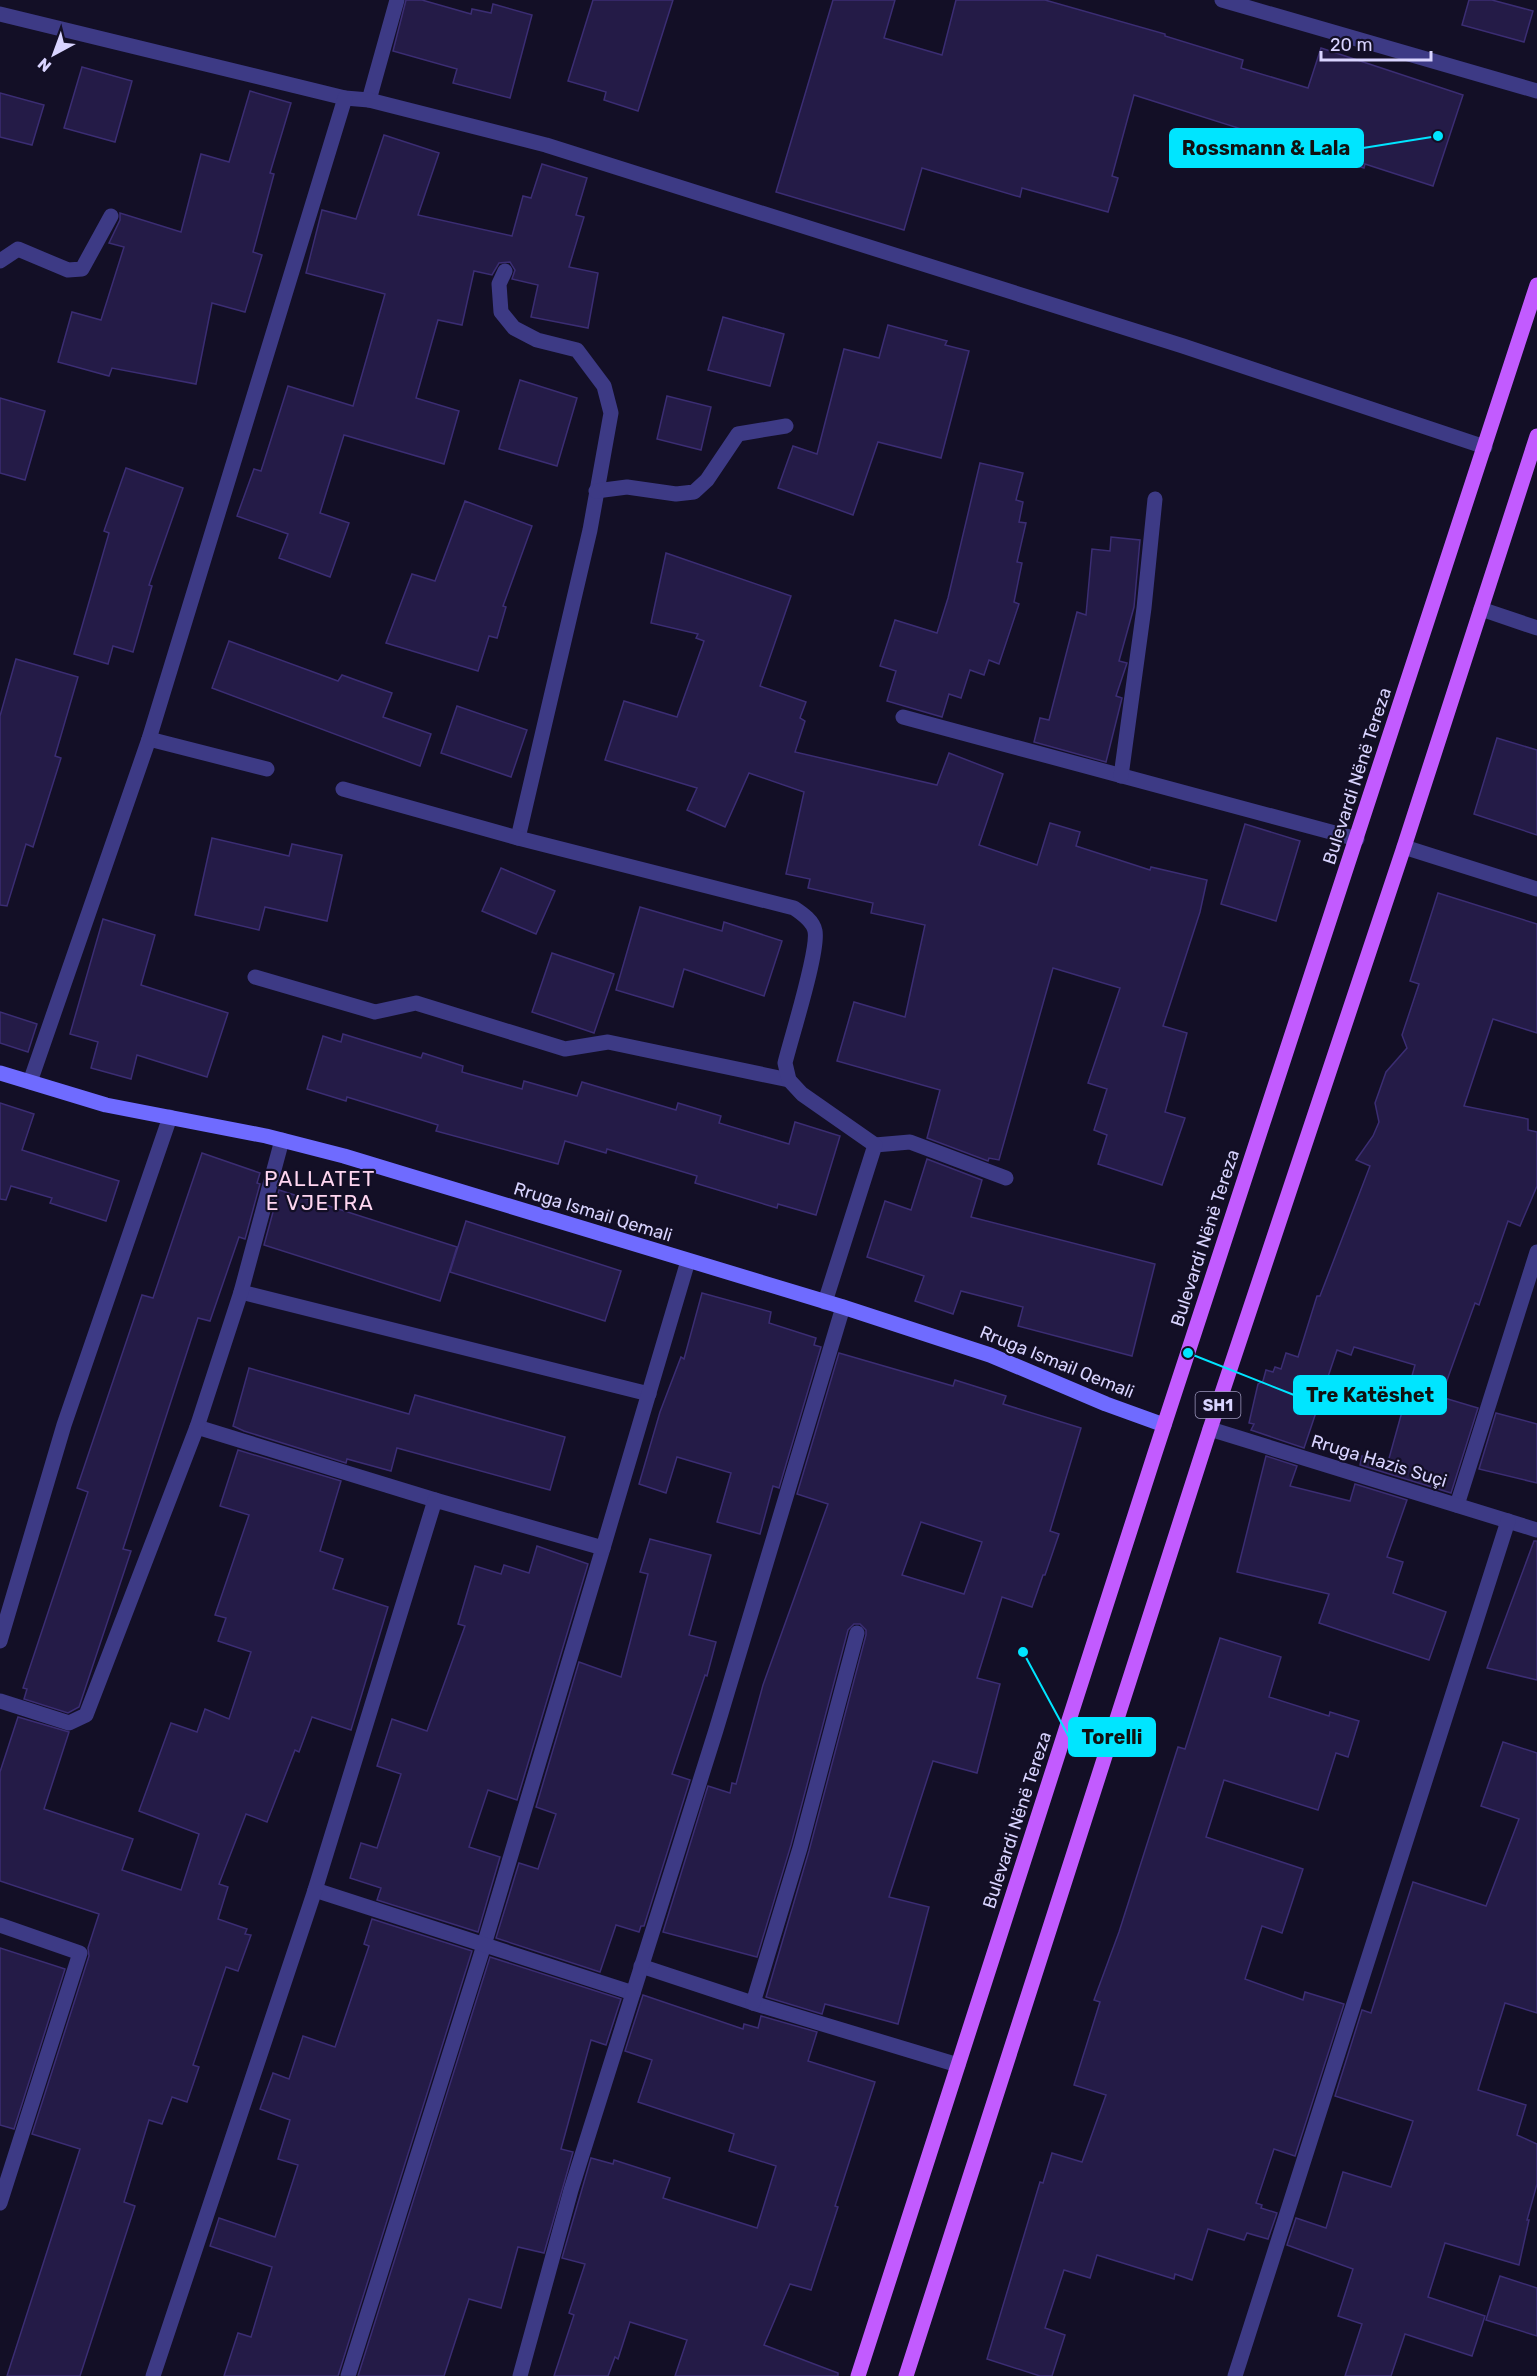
<svg xmlns="http://www.w3.org/2000/svg" width="1537" height="2376" font-family="Rubik,sans-serif">
<style>
.building{fill:#241b47;stroke:#3b2d73;stroke-width:1.5;fill-rule:evenodd}
.lines{fill:none;stroke-linecap:round;stroke-linejoin:round}
.lane{stroke:#3d3a85;stroke-width:15}
.street{stroke:#3d3a85;stroke-width:15}
.secondary{stroke:#6f6bff;stroke-width:15}
.primary{stroke:#c25bff;stroke-width:15}
.labels{text-anchor:middle;dominant-baseline:central;stroke-width:4.5;stroke-linejoin:round;paint-order:stroke}
.shield{fill:#130f26;stroke:#9e99be;stroke-width:1.5}
.shield-label{font-size:16px;font-weight:bold;fill:#d9d4ff}
.street-label{font-size:18px;fill:#d9d4ff;stroke:#130f26}
.quarter-label{font-size:21px;letter-spacing:1.5px;fill:#ffd6f0;stroke:#130f26}
.leader{fill:none;stroke:#00e5ff;stroke-width:2}
.callout-dot{fill:#00e5ff;stroke:#130f26;stroke-width:2}
.callout{fill:#00e5ff;stroke:#00e5ff;stroke-width:2}
.callout-label{font-size:20px;text-anchor:middle;font-weight:bold;fill:#111}
</style>
<rect width="100%" height="100%" fill="#130f26"/>
<g class="building">
<polygon points="406,0 422,0 471,14 472,9 491,13 493,4 532,15 510,98 453,83 457,69 393,51"/>
<polygon points="593,0 673,0 638,111 604,100 606,92 568,81"/>
<polygon points="833,0 895,0 884,38 942,55 956,0 1045,0 1165,34 1165,36 1243,60 1241,68 1308,88 1321,48 1463,95 1433,186 1365,164 1364,168 1134,95 1112,176 1118,178 1108,212 1022,188 1020,197 922,168 904,230 776,192"/>
<polygon points="1469,0 1492,0 1533,11 1524,42 1462,25"/>
<polygon points="82,67 132,81 115,142 64,128"/>
<polygon points="250,91 291,103 270,173 274,174 253,252 262,255 245,312 212,303 196,384 112,368 109,376 58,362 72,312 101,320 124,247 109,243 120,220 120,213 181,232 201,154 229,162"/>
<polygon points="0,93 44,105 32,145 0,137"/>
<polygon points="384,135 439,153 418,215 512,236 523,196 531,198 542,164 587,178 576,215 584,217 569,267 598,273 588,328 531,317 538,285 512,279 515,270 510,262 499,263 492,275 474,271 462,325 438,320 416,398 459,411 444,464 344,435 320,513 349,523 330,577 279,558 288,534 237,516 254,469 261,471 288,386 353,406 385,294 306,273 322,210 356,219"/>
<polygon points="723,317 784,334 770,386 708,370"/>
<polygon points="888,325 947,341 945,345 969,351 941,458 878,442 853,515 778,488 793,446 817,454 844,349 879,358"/>
<polygon points="520,380 577,398 557,466 499,449"/>
<polygon points="667,396 711,407 701,450 657,439"/>
<polygon points="0,398 45,411 25,480 0,473"/>
<polygon points="980,463 1023,473 1016,500 1023,502 1019,522 1026,523 1017,562 1022,563 1014,602 1019,604 999,664 989,660 984,675 970,670 961,698 949,694 942,717 887,701 896,671 880,666 895,620 937,633 948,598"/>
<polygon points="126,468 183,488 149,585 152,586 133,652 113,646 108,664 74,654 109,533 104,531"/>
<polygon points="465,501 532,526 503,606 506,607 497,638 489,636 478,671 386,643 412,574 435,581"/>
<polygon points="1111,537 1140,540 1134,607 1119,661 1127,663 1116,696 1122,698 1106,762 1034,742 1040,718 1049,720 1077,612 1086,615 1092,549 1110,551"/>
<polygon points="666,553 791,596 760,686 806,702 800,718 805,721 795,752 937,785 949,753 1003,774 979,845 1037,865 1050,823 1080,832 1076,846 1150,870 1151,867 1207,880 1200,912 1163,1026 1187,1033 1165,1112 1185,1118 1162,1185 1098,1164 1107,1135 1094,1130 1107,1089 1088,1083 1120,988 1053,968 999,1160 989,1158 988,1161 927,1138 940,1090 837,1061 854,1002 905,1017 925,925 871,913 873,903 808,888 810,879 786,874 804,792 749,773 725,827 687,810 697,788 605,760 624,701 677,717 704,641 696,638 698,634 651,623"/>
<polygon points="229,641 338,681 342,675 392,693 383,717 431,734 420,766 212,688"/>
<polygon points="16,659 78,677 55,756 61,758 33,847 26,844 7,906 0,905 0,716"/>
<polygon points="457,706 527,730 511,777 441,753"/>
<polygon points="1497,738 1537,750 1537,835 1474,814"/>
<polygon points="1245,824 1300,841 1276,921 1221,904"/>
<polygon points="212,838 289,856 292,844 342,855 327,921 265,907 259,930 195,915"/>
<polygon points="501,868 555,891 536,934 482,911"/>
<polygon points="1438,893 1537,924 1537,1033 1493,1019 1464,1106 1528,1119 1528,1130 1537,1132 1537,1186 1520,1226 1508,1221 1479,1305 1475,1303 1441,1397 1478,1408 1451,1493 1360,1465 1362,1456 1388,1462 1415,1365 1354,1347 1351,1355 1337,1350 1304,1448 1251,1430 1254,1424 1249,1423 1258,1384 1263,1381 1266,1370 1273,1372 1275,1367 1281,1369 1286,1353 1298,1357 1317,1296 1320,1296 1370,1166 1356,1160 1373,1136 1379,1122 1375,1103 1386,1072 1407,1048 1402,1035 1419,984 1410,981"/>
<polygon points="640,907 722,931 724,922 782,941 764,996 684,969 673,1007 616,990"/>
<polygon points="103,919 155,935 141,985 228,1013 207,1077 137,1055 131,1079 91,1068 98,1042 70,1034"/>
<polygon points="552,953 614,974 594,1033 532,1012"/>
<polygon points="0,1012 37,1024 28,1052 0,1043"/>
<polygon points="343,1034 421,1058 423,1053 463,1066 462,1072 522,1089 524,1081 577,1096 582,1082 676,1110 678,1103 721,1116 719,1123 789,1144 795,1122 840,1136 816,1215 778,1204 777,1208 695,1183 697,1176 607,1149 606,1153 565,1141 558,1164 436,1131 438,1125 347,1097 346,1101 307,1089 323,1036 341,1042"/>
<polygon points="0,1103 34,1114 22,1150 119,1181 106,1221 50,1203 52,1198 11,1186 6,1200 0,1199"/>
<polygon points="202,1153 260,1173 257,1183 260,1184 245,1239 239,1237 210,1321 198,1318 123,1549 131,1551 79,1707 68,1713 24,1699 27,1689 23,1688 88,1492 77,1488 142,1295 153,1298"/>
<polygon points="927,1159 982,1180 971,1217 1155,1264 1132,1356 1018,1326 1023,1307 961,1291 953,1314 915,1301 924,1276 867,1257 885,1201 911,1210"/>
<polygon points="279,1190 457,1247 440,1301 264,1245"/>
<polygon points="466,1221 621,1271 605,1321 450,1272"/>
<polygon points="702,1293 771,1312 769,1323 816,1338 814,1345 821,1347 779,1488 773,1486 760,1534 717,1522 731,1473 677,1457 666,1493 639,1484 660,1412 681,1357 684,1359"/>
<path d="M 839,1353 L 953,1386 L 955,1380 L 1006,1396 L 1003,1404 L 1081,1428 L 1050,1531 L 1059,1534 L 1045,1575 L 1043,1575 L 1032,1607 L 1002,1597 L 977,1678 L 1000,1684 L 977,1773 L 933,1761 L 889,1897 L 929,1907 L 898,2024 L 825,2004 L 822,2014 L 766,1997 L 809,1851 L 866,1635 L 866,1630 L 860,1624 L 854,1624 L 848,1630 L 791,1845 L 757,1957 L 663,1932 L 708,1786 L 730,1793 L 732,1783 L 736,1784 L 763,1685 L 828,1504 L 797,1494 ZM 921,1522 L 982,1542 L 964,1594 L 902,1575 Z"/>
<polygon points="249,1368 409,1414 415,1395 565,1437 550,1490 397,1448 391,1471 347,1459 346,1463 244,1431 233,1426"/>
<polygon points="1496,1413 1537,1424 1537,1483 1479,1469"/>
<polygon points="238,1450 341,1481 320,1551 343,1559 333,1589 388,1607 351,1730 312,1717 299,1752 295,1750 267,1822 246,1814 219,1884 228,1887 218,1919 247,1929 245,1934 251,1935 238,1971 226,1967 193,2065 199,2067 187,2102 172,2097 162,2124 149,2120 124,2202 135,2206 80,2376 7,2376 80,2149 32,2134 89,1956 88,1948 99,1914 0,1881 0,1772 18,1717 69,1732 44,1809 133,1839 122,1870 181,1890 199,1834 139,1811 171,1723 197,1732 205,1709 229,1719 251,1652 218,1641 226,1618 215,1615 249,1515 220,1506"/>
<polygon points="1266,1456 1297,1466 1290,1486 1350,1501 1355,1484 1407,1500 1387,1557 1403,1562 1393,1593 1446,1612 1429,1660 1319,1623 1329,1594 1237,1572"/>
<polygon points="650,1539 711,1555 689,1635 716,1642 707,1676 705,1675 672,1774 690,1780 644,1926 641,1926 639,1932 616,1925 600,1972 496,1938 519,1863 538,1869 556,1814 536,1807 579,1662 621,1677 648,1574 640,1572"/>
<polygon points="1534,1541 1537,1541 1537,1680 1487,1668"/>
<polygon points="537,1546 588,1564 517,1800 488,1790 469,1847 500,1857 478,1932 377,1900 381,1888 350,1878 361,1843 377,1848 401,1774 377,1766 392,1719 427,1731 465,1626 458,1624 475,1566 501,1574 504,1565 529,1573"/>
<polygon points="1220,1638 1281,1657 1269,1697 1329,1716 1330,1712 1359,1721 1348,1757 1336,1753 1318,1810 1224,1780 1206,1837 1303,1869 1282,1933 1262,1926 1245,1979 1303,2000 1305,1992 1344,2004 1295,2156 1274,2149 1256,2203 1262,2205 1261,2208 1277,2213 1268,2239 1247,2233 1244,2240 1208,2229 1192,2280 1175,2274 1174,2279 1097,2255 1090,2278 1064,2270 1045,2328 1065,2335 1052,2376 1040,2376 987,2359 1040,2182 1043,2183 1052,2153 1082,2162 1106,2095 1074,2085 1100,2002 1094,2000 1119,1932 1178,1747 1185,1749"/>
<polygon points="1503,1742 1537,1753 1537,2013 1505,2003 1478,2090 1526,2105 1517,2135 1537,2144 1537,2184 1527,2220 1529,2220 1519,2265 1445,2243 1428,2297 1485,2316 1472,2356 1405,2334 1391,2376 1345,2376 1362,2324 1338,2316 1353,2269 1287,2245 1296,2218 1326,2228 1343,2172 1391,2187 1413,2121 1335,2096 1362,2010 1371,2013 1413,1882 1486,1906 1519,1819 1481,1806"/>
<polygon points="372,1919 472,1951 338,2376 224,2376 238,2333 251,2337 272,2267 210,2246 219,2218 275,2237 298,2165 278,2159 290,2120 260,2109 273,2073 289,2079 303,2036 335,2047 369,1946 364,1944"/>
<polygon points="0,1948 65,1969 14,2129 0,2125"/>
<polygon points="490,1957 621,1999 606,2045 591,2040 561,2149 573,2152 544,2253 518,2247 501,2308 469,2299 444,2376 358,2376"/>
<polygon points="643,1995 743,2029 744,2024 758,2028 761,2016 817,2032 808,2061 875,2082 835,2206 838,2207 811,2290 790,2284 764,2345 838,2373 838,2376 675,2376 687,2340 630,2322 618,2359 615,2357 608,2376 554,2376 574,2315 569,2313 585,2264 562,2258 591,2158 613,2164 614,2160 670,2178 663,2198 757,2228 776,2166 729,2151 734,2134 638,2102 652,2060 625,2051"/>
<polygon points="1500,2276 1537,2288 1537,2336 1486,2320"/>
</g>
<g class="lines">
<g class="lane">
<polyline points="369,100 397,0"/>
<polyline points="255,977 375,1012 416,1003 565,1049 608,1042 789,1080"/>
<polyline points="875,1145 910,1142 1006,1178"/>
<polyline points="241,1292 649,1394"/>
<polyline points="1457,1505 1537,1252"/>
<polyline points="0,1925 80,1953 0,2203"/>
<polyline points="348,2376 484,1945 603,1548"/>
</g>
<g class="street">
<polyline points="1222,0 1537,91"/>
<polyline points="0,14 345,98 369,100 546,145 1183,346 1485,447"/>
<polyline points="0,261 18,249 68,270 82,269 111,216"/>
<polyline points="505,271 499,284 501,312 514,328 537,340 577,350 604,386 611,413 590,530 518,838"/>
<polyline points="596,491 627,487 676,494 694,492 707,480 738,434 786,426"/>
<polyline points="1481,609 1537,628"/>
<polyline points="903,717 1357,839"/>
<polyline points="149,739 267,769"/>
<polyline points="1121,776 1144,608 1155,499"/>
<path d="M 343,789 L 518,838 L 794,908 C 803,914 813,921 815,931 C 819,951 791,1038 785,1063 L 789,1080 L 802,1094 L 875,1145 L 825,1302"/>
<polyline points="1404,847 1537,889"/>
<polyline points="30,1082 149,739 345,98"/>
<polyline points="197,1427 435,1500"/>
<polyline points="1210,1429 1537,1530"/>
<polyline points="0,1641 64,1425 170,1117"/>
<polyline points="0,1701 69,1723 86,1715 197,1427 241,1292 282,1140"/>
<polyline points="315,1890 633,1993"/>
<polyline points="641,1966 753,2003 958,2065"/>
<polyline points="753,2003 800,1848 857,1633"/>
<polyline points="153,2376 315,1890 435,1500 603,1548 688,1261"/>
<polyline points="520,2376 571,2190 716,1730 843,1307"/>
<polyline points="1235,2376 1508,1521"/>
</g>
<polyline class="secondary" points="0,1073 106,1105 266,1136 344,1156 843,1307 990,1355 1106,1404 1164,1425"/>
<g class="primary">
<polyline points="858,2376 1154,1456 1537,285"/>
<polyline points="906,2376 1210,1429 1404,847 1537,436"/>
</g>
</g>
<g class="labels">
<rect class="shield" x="1195.5" y="1392" width="45" height="26" rx="4.5"/>
<g class="shield-label">
<text x="1218" y="1405">SH1</text>
</g>
<g class="street-label">
<text transform="translate(1357 776) rotate(-72)">Bulevardi Nënë Tereza</text>
<text transform="translate(593 1212) rotate(17)">Rruga Ismail Qemali</text>
<text transform="translate(1205 1238) rotate(-72)">Bulevardi Nënë Tereza</text>
<text transform="translate(1057 1362) rotate(22)">Rruga Ismail Qemali</text>
<text transform="translate(1379 1461) rotate(17)">Rruga Hazis Suçi</text>
<text transform="translate(1017 1820) rotate(-72)">Bulevardi Nënë Tereza</text>
</g>
<g class="quarter-label">
<text x="320" y="1178">PALLATET<tspan x="320" dy="24">E VJETRA</tspan></text>
</g>
</g>
<path class="leader" d="M1438 136L1363 148M1188 1353L1294 1395M1023 1652L1069 1737"/>
<g class="callout-dot">
<circle cx="1438" cy="136" r="6"/>
<circle cx="1188" cy="1353" r="6"/>
<circle cx="1023" cy="1652" r="6"/>
</g>
<g class="callout">
<rect x="1170" y="129" width="193" height="38" rx="6"/>
<rect x="1294" y="1376" width="152" height="38" rx="6"/>
<rect x="1069" y="1718" width="86" height="38" rx="6"/>
</g>
<g class="callout-label">
<text x="1266" y="155">Rossmann &amp; Lala</text>
<text x="1370" y="1402">Tre Katëshet</text>
<text x="1112" y="1744">Torelli</text>
</g>
<g transform="translate(54 54) rotate(221)" stroke="#130f26" stroke-width="4.5" paint-order="stroke">
<path d="M0-4.5L10 22L0 15L-10 22Z" fill="#d9d4ff"/>
<text y="-9" font-size="16" font-weight="bold" text-anchor="middle" fill="#d9d4ff">N</text>
</g>
<path d="M1321 51v9h110v-9" fill="none" stroke="#d9d4ff" stroke-width="3"/>
<text x="1330" y="51" font-size="18" fill="#d9d4ff" stroke="#130f26" stroke-width="4.5" paint-order="stroke">20 m</text>
</svg>
